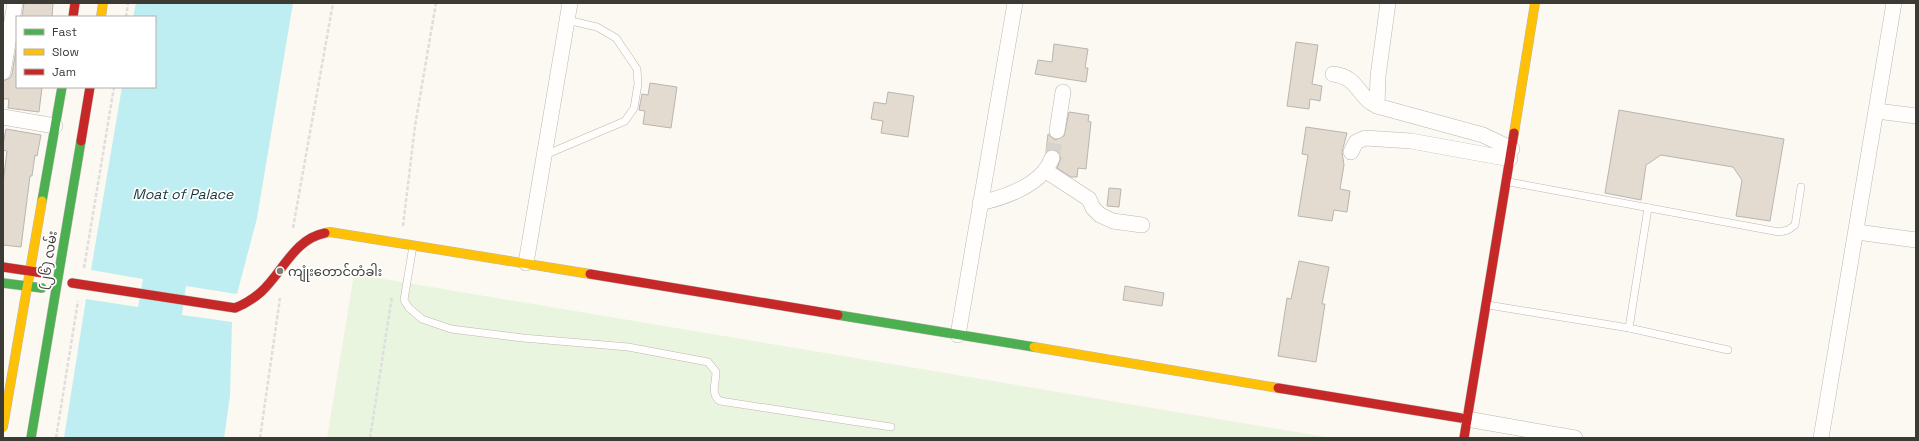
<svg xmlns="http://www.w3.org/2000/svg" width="1919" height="441" font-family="'Space Grotesk','Noto Sans Myanmar',sans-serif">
	<rect width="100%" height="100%" fill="#fcf8f2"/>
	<polygon fill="#eaf5df" points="354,274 1332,438 327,438"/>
	<polygon fill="#beeef1" points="136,3 293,3 257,218 237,294 186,286 182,315 232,322 230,396 224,438 64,438 86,299 138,307 143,279 91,270 122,87 155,87 155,17 133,17"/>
	<g fill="#e3dad0" stroke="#b9b5b1">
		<polygon points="24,3 53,3 52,17 22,17"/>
		<polygon points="1296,42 1318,45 1312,84 1322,86 1320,101 1310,99 1309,109 1287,106"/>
		<polygon points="17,44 17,87 42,87 39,112 8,108 9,99 3,99 3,81 10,78 12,74"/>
		<polygon points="1054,44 1088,49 1085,68 1088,68 1086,82 1035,74 1038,60 1052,62"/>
		<polygon points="650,83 677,87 671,128 643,124 645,111 639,110 642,94 648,95"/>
		<polygon points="888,92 914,96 908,137 881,133 883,121 871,119 874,102 886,104"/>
		<polygon points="1619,110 1784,139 1770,221 1736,216 1742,180 1733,167 1661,155 1646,165 1641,200 1605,193"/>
		<polygon points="1069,112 1089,115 1088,121 1091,122 1086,169 1078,168 1077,177 1071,177 1057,168 1061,158 1056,150 1051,149 1046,151 1048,134 1055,140 1064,136"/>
		<polygon points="1306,127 1347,133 1342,152 1344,165 1340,189 1350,191 1347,212 1334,210 1332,221 1298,216 1308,155 1302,154"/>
		<polygon points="6,129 41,135 37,156 35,155 32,176 30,176 21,247 3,245 3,183 7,151 3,150 3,144"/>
		<polygon points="1109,188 1121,189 1119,207 1107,206"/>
		<polygon points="1299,261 1329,267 1322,304 1325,304 1316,362 1278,356 1287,298 1291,299"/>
		<polygon points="1125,286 1164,293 1162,306 1123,300"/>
	</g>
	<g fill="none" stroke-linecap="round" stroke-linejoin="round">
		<polyline stroke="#d6d2cc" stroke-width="15" stroke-dasharray="15 8" stroke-linecap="butt" points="1052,158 1057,131"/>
		<defs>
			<g id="lane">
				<polyline points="545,155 625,121 634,108 638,84 637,69 616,38 597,27 567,20"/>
				<polyline points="1509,182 1779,232 1788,230 1795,225 1801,187"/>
				<path d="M 413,246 L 404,300 L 409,308 L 422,319 L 451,329 L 523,338 L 628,347 L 708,362 L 716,372 C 716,382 710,394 720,401 L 891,427"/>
				<polyline points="1488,305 1629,328 1728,350"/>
				<polyline points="1629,328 1648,208"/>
			</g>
			<g id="street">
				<polyline points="1388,3 1378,76 1377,106 1483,135 1512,149"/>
				<polyline points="3,72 15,3"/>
				<path d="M 1333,74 C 1359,77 1357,97 1377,106"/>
				<polyline points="1877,111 1916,116"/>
				<polyline points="3,117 55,126"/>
				<polyline points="1057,131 1063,92"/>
				<polyline points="1351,152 1356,142 1365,138 1411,141 1510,159"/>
				<polyline points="1046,171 1089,199 1093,208 1100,215 1113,221 1142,225"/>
				<path d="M 980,203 C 1006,197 1042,185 1052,158"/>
				<polyline points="1857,232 1916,240"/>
				<polyline points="526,263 570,3"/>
				<polyline points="958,335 1015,3"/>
				<polyline points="1467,419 1575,438"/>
				<polyline points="1821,438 1894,3"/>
			</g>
			<g id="fast">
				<polyline points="42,201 62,87"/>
				<polyline points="3,283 42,288"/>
				<polyline points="838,315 1034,347"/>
				<polyline points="31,438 81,141"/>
			</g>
			<g id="slow">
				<polyline points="101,17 103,3"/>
				<polyline points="1514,133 1535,3"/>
				<polyline points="325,233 330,232 590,274"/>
				<polyline points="1034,347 1278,388"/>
				<polyline points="3,427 42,201"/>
			</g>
			<g id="jam">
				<polyline points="73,17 75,3"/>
				<polyline points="81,141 90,87"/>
				<polyline points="3,267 43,273"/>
				<polyline points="590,274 838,315"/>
				<path d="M 72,283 L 235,308 C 245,304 253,299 261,292 C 283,272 294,239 325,233"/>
				<polyline points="1278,388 1467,419"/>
				<polyline points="1464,438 1514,133"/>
			</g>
		</defs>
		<use href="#lane" stroke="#bab8b3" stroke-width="8"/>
		<use href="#street" stroke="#bab8b3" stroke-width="16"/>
		<use href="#fast" stroke="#bab8b3" stroke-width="10"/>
		<use href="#slow" stroke="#bab8b3" stroke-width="10"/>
		<use href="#jam" stroke="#bab8b3" stroke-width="10"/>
		<g stroke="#dededc" stroke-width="2.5" stroke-dasharray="4 2" stroke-linecap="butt">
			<polyline points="126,17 128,3"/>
			<polyline points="403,226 415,126 436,3"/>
			<polyline points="293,228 333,3"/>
			<polyline points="84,268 114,87"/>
			<polyline points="56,438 78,301"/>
			<polyline points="260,438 280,298"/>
			<polyline points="370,438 392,296"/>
		</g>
		<use href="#lane" stroke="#fffefd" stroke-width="7"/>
		<use href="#street" stroke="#fffefd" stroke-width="15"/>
		<use href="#fast" stroke="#4caf50" stroke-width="9"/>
		<use href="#slow" stroke="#ffc107" stroke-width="9"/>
		<use href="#jam" stroke="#c62828" stroke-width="9"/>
	</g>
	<circle fill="#7f7c77" stroke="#fff" stroke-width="1.5" cx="280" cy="271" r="4"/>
	<g text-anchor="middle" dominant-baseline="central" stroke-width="3.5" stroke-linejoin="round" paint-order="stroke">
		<g font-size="13" fill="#3c3a35" stroke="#fff">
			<text transform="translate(48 260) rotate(-81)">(၂၆) လမ်း</text>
		</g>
		<g font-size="13" fill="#3c3a35" stroke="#fff" text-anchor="start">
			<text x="288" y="271">ကျုံးတောင်တံခါး</text>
		</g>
		<g font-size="14" font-style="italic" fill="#123539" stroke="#fff">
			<text x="183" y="194">Moat of Palace</text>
		</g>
	</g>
	<rect width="1919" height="441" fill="none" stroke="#3c3a35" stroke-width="8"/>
	<rect x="16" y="16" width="140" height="72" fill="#ffffff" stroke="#b1b0ae"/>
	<rect x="24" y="29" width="20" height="6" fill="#4caf50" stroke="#b1b0ae"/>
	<text x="52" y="36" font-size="12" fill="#3c3a35">Fast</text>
	<rect x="24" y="49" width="20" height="6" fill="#ffc107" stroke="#b1b0ae"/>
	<text x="52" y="56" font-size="12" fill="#3c3a35">Slow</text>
	<rect x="24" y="69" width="20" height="6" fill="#c62828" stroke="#b1b0ae"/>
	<text x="52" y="76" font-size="12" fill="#3c3a35">Jam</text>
</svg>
